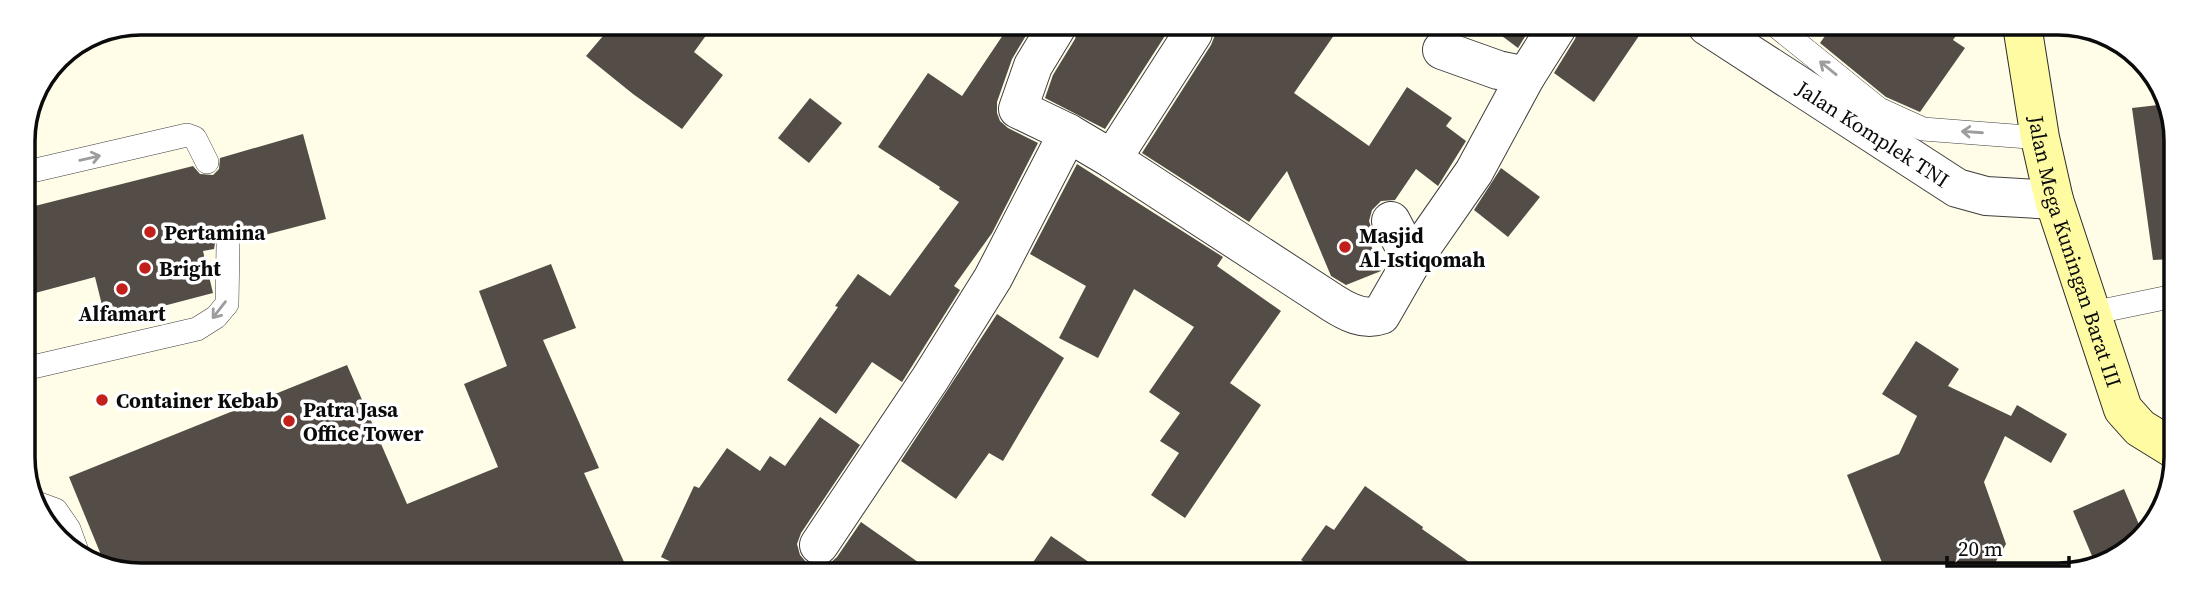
<svg xmlns="http://www.w3.org/2000/svg" width="2199" height="598" font-family="'Source Serif 4',serif">
	<rect width="100%" height="100%" fill="#fffce8"/>
	<g fill="#544d47">
		<polygon points="1963,25 1953,40 1965,48 1920,112 1886,97 1820,43 1832,26"/>
		<polygon points="1490,27 1531,27 1518,48"/>
		<polygon points="1579,27 1645,27 1594,102 1554,73 1575,39"/>
		<polygon points="1078,28 1170,28 1105,129 1045,98 1053,75 1075,39"/>
		<polygon points="1214,28 1339,28 1294,93 1369,146 1407,87 1452,118 1446,126 1466,141 1438,186 1416,169 1395,200 1381,201 1372,210 1369,221 1373,233 1369,240 1381,271 1346,285 1331,276 1287,171 1249,222 1142,153 1211,45 1215,35"/>
		<polygon points="1007,29 1030,29 1012,59 997,102 997,113 1000,121 1008,128 1038,143 992,233 954,286 960,290 902,382 872,362 836,414 787,380 838,307 835,306 858,274 890,296 959,202 939,189 940,187 878,147 928,73 962,96"/>
		<polygon points="608,30 710,30 694,52 723,75 682,129 633,94 586,56"/>
		<polygon points="810,98 842,123 809,163 778,138"/>
		<polygon points="2167,104 2174,117 2174,259 2153,260 2132,108"/>
		<polygon points="303,134 326,219 241,241 235,233 228,231 221,233 216,238 214,249 203,251 213,293 106,321 95,277 24,296 23,209 193,166 200,174 213,175 219,169 220,158"/>
		<polygon points="1077,164 1223,257 1217,266 1281,311 1230,383 1261,405 1185,518 1151,495 1179,453 1160,441 1180,413 1149,392 1194,327 1134,289 1098,358 1059,338 1086,286 1030,254"/>
		<polygon points="1501,168 1540,197 1508,237 1474,210"/>
		<polygon points="551,264 576,328 543,340 599,468 584,473 629,573 117,573 106,567 69,477 347,365 407,504 498,467 464,384 507,366 479,291"/>
		<polygon points="997,314 1064,358 1003,461 989,453 956,499 901,461"/>
		<polygon points="1916,341 1959,369 1948,386 2011,416 2017,405 2067,434 2051,463 2005,436 1984,482 2006,544 1988,575 1887,575 1847,475 1899,454 1917,416 1882,394"/>
		<polygon points="820,417 860,445 801,533 797,544 800,555 807,563 817,567 829,564 837,557 861,522 935,574 696,574 661,557 694,486 699,488 727,448 760,471 770,456 785,466"/>
		<polygon points="1365,486 1423,527 1422,529 1486,574 1321,574 1301,560 1326,525 1334,530"/>
		<polygon points="2124,489 2143,534 2136,546 2095,563 2073,511"/>
		<polygon points="1051,536 1106,574 1025,574"/>
	</g>
	<g fill="none" stroke-linecap="round" stroke-linejoin="round">
		<defs>
			<g id="lane">
				<polyline points="1776,26 1879,109 1923,129 2040,138"/>
				<polyline points="23,173 187,135 195,138 207,162"/>
				<polyline points="2092,313 2174,296"/>
				<polyline points="24,369 197,329 216,317 227,304 228,245"/>
				<polyline points="37,503 56,510 69,529 77,551"/>
			</g>
			<g id="street">
				<path id="s1" d="M 1707,26 L 1957,188 L 1986,196 L 2054,200"/>
				<path d="M 1056,28 L 1033,66 L 1018,109 L 1068,133 L 1112,159 L 1333,303 C 1347,312 1364,321 1381,315 L 1412,261 L 1474,172 L 1526,76 L 1557,27"/>
				<polyline points="1442,50 1498,70 1526,76"/>
				<polyline points="1112,159 1193,33"/>
				<polyline points="1391,221 1412,261"/>
				<polyline points="819,545 930,379 993,278 1068,133"/>
			</g>
			<g id="secondary">
				<path id="s2" d="M 2022,25 L 2040,138 L 2054,200 L 2123,409 L 2140,428 L 2174,449"/>
			</g>
		</defs>
		<use href="#lane" stroke="#3e3e3e" stroke-width="24"/>
		<use href="#street" stroke="#3e3e3e" stroke-width="40"/>
		<use href="#secondary" stroke="#2d2d2d" stroke-width="40"/>
		<polyline stroke="#2d2d2d" stroke-width="4.5" stroke-dasharray="7 3.5" stroke-linecap="butt" points="851,568 859,574"/>
		<use href="#lane" stroke="#fff" stroke-width="23"/>
		<use href="#street" stroke="#fff" stroke-width="38"/>
		<use href="#secondary" stroke="#fffba3" stroke-width="38"/>
	</g>
	<defs><path id="oneway-shaft" d="M-6 0H5M1.5-3L5.5 0L1.5 3" fill="none" stroke-width="1.6" stroke-linecap="round" stroke-linejoin="round" transform="scale(1.75)"/></defs>
	<g stroke="#9d9d9d">
		<use href="#oneway-shaft" transform="translate(1828 68) rotate(-141)"/>
		<use href="#oneway-shaft" transform="translate(1972 132) rotate(-176)"/>
		<use href="#oneway-shaft" transform="translate(90 158) rotate(-13)"/>
		<use href="#oneway-shaft" transform="translate(219 310) rotate(128)"/>
	</g>
	<g fill="#c1201c" stroke="#fff" stroke-width="2.5">
		<circle cx="150" cy="232" r="7"/>
		<circle cx="1345" cy="247" r="7"/>
		<circle cx="145" cy="268" r="7"/>
		<circle cx="122" cy="289" r="7"/>
		<circle cx="102" cy="400" r="7"/>
		<circle cx="289" cy="421" r="7"/>
	</g>
	<g text-anchor="middle" dominant-baseline="central" stroke-width="7" stroke-linejoin="round" paint-order="stroke">
		<g font-size="21" fill="#0b0b0b" stroke="#fff">
			<text stroke="none"><textPath href="#s1" startOffset="198">Jalan Komplek TNI</textPath></text>
			<text stroke="none"><textPath href="#s2" startOffset="233">Jalan Mega Kuningan Barat III</textPath></text>
		</g>
		<g font-size="21" font-weight="bold" fill="#0b0b0b" stroke="#fff" text-anchor="start">
			<text x="164" y="232">Pertamina</text>
			<text x="1359" y="235">Masjid<tspan x="1359" dy="24">Al-Istiqomah</tspan></text>
			<text x="159" y="268">Bright</text>
			<text x="122" y="313" text-anchor="middle">Alfamart</text>
			<text x="116" y="400">Container Kebab</text>
			<text x="303" y="409">Patra Jasa<tspan x="303" dy="24">Office Tower</tspan></text>
		</g>
	</g>
	<path d="M0 0H2199V598H0ZM141 35H2058A106 106 0 0 1 2164 141V457A106 106 0 0 1 2058 563H141A106 106 0 0 1 35 457V141A106 106 0 0 1 141 35Z" fill="#fff" fill-rule="evenodd"/>
	<path fill="none" stroke="#0b0b0b" stroke-width="3.5" d="M141 35H2058A106 106 0 0 1 2164 141V457A106 106 0 0 1 2058 563H141A106 106 0 0 1 35 457V141A106 106 0 0 1 141 35Z"/>
	<path d="M1947 556v10h122v-10" fill="none" stroke="#0b0b0b" stroke-width="3.5"/>
	<text x="1958" y="556" font-size="21" fill="#0b0b0b" stroke="#ffffff" stroke-width="5" paint-order="stroke">20 m</text>
</svg>
